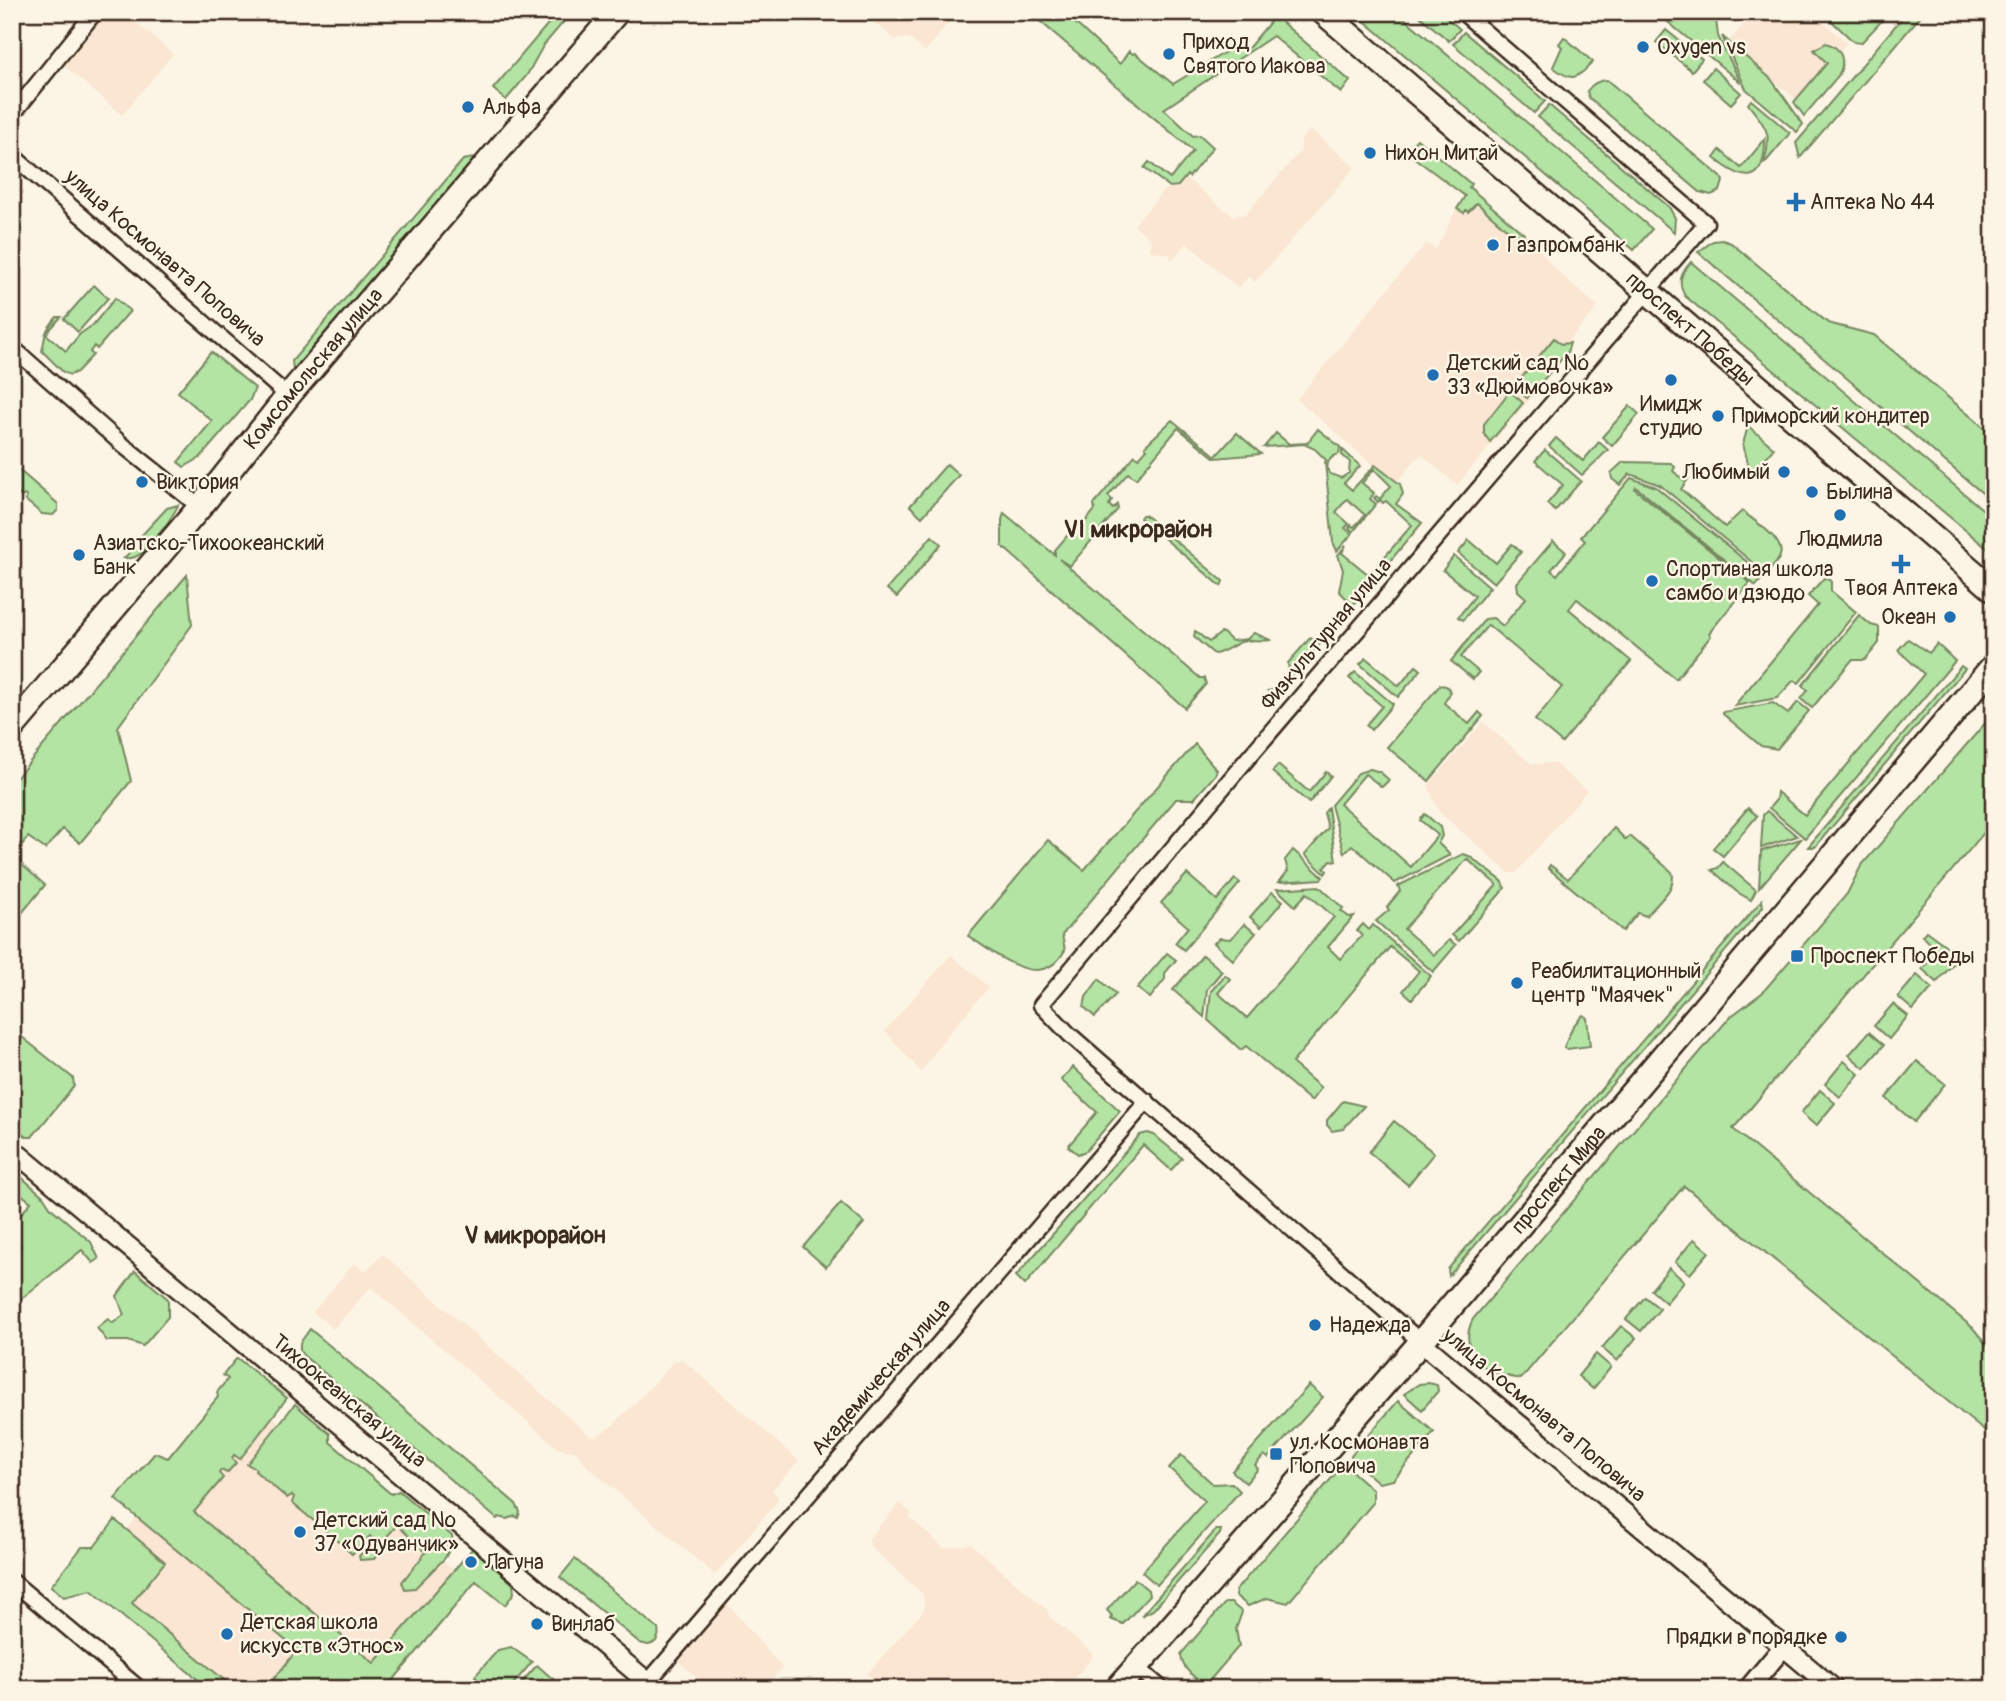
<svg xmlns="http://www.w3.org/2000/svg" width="2006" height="1701" font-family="Pangolin,sans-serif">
	<rect width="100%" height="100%" fill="#fcf5e5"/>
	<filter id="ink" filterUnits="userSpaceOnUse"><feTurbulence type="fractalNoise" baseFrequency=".0143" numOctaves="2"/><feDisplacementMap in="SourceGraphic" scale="14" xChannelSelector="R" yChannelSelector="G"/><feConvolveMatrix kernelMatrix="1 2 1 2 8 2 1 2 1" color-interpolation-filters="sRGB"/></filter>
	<g filter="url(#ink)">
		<g fill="#fae6d2">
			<polygon points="108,12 124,12 173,54 122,115 63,65"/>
			<polygon points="879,12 957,12 925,52 909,38 894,39 875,23"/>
			<polygon points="1754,12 1812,12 1847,43 1796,100 1729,41"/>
			<polygon points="1310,129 1355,167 1255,282 1249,276 1238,288 1187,243 1172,260 1169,254 1150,251 1151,240 1134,225 1165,189 1175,188 1184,177 1233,216 1246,214 1301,150 1301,140"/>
			<polygon points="1467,189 1540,250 1552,266 1598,307 1564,346 1570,351 1457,485 1421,454 1395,484 1297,399 1426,243 1436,249"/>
			<polygon points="1483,722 1531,764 1554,763 1587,791 1516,873 1509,873 1439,812 1428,786"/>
			<polygon points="951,955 989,987 947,1035 921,1072 885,1031"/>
			<polygon points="383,1254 590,1436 597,1436 611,1427 653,1385 672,1363 682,1359 799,1461 772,1490 778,1496 776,1503 715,1575 587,1466 576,1452 558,1448 371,1287 333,1329 313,1312 354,1263 365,1271"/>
			<polygon points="241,1390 461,1576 367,1689 208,1689 83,1583"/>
			<polygon points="900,1503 912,1514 910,1518 944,1548 971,1544 1047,1610 1050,1617 1092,1653 1092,1658 1065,1689 884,1689 867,1674 924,1610 923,1594 870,1547 869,1538"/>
			<polygon points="727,1603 782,1668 764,1689 710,1689 678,1661"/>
		</g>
		<g fill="#b3e4a4" stroke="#778761" stroke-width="2">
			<polygon points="558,12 572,12 543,46 527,75 506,100 493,89"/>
			<polygon points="1029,12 1063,12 1120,64 1129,51 1133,54 1135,53 1173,84 1237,45 1245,52 1270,22 1260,12 1270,12 1350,81 1341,93 1273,36 1164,109 1193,136 1200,135 1213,147 1189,177 1187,175 1178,186 1170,187 1144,168 1149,162 1170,179 1193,151"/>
			<polygon points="1354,12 1397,12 1652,229 1634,250"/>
			<polygon points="1415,12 1440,12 1460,29 1449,41"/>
			<polygon points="1656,12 1715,12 1718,36 1741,83"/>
			<polygon points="1822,12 1890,12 1861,43 1854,42"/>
			<polygon points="1907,12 1924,12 1800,158 1796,143"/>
			<polygon points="1666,30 1702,59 1692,71 1656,42"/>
			<polygon points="1464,32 1545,101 1534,113 1453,44"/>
			<polygon points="1722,36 1771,79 1803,124 1797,132 1746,89"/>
			<path d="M 1564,37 L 1593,62 C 1576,79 1573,83 1553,67 L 1562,47 L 1559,44 Z"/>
			<path d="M 1826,43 C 1843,48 1846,62 1838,76 L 1804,116 L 1794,102 L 1827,63 L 1814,50 Z"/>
			<polygon points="1713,68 1741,93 1731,104 1703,80"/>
			<path d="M 1607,80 L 1721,177 L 1723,181 L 1720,191 L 1711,195 L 1700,192 L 1589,98 L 1587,91 C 1592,84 1599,80 1607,80 Z"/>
			<path d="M 1751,100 L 1790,133 L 1764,164 C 1772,132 1768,130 1748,104 Z"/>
			<polygon points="1549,105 1669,207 1675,218 1674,232 1538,117"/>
			<polygon points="1417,139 1471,184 1469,187 1524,234 1525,239 1505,228 1477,203 1468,212 1466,210 1464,213 1457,209 1465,196 1405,151"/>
			<path d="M 1765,139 C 1765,186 1745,183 1714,158 L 1720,150 L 1741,168 Z"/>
			<polygon points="474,158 470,166 298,367 293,370 292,361 463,160"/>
			<polygon points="1722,240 1731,243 1828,323 1874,335 1994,436 1994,503 1698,252 1713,241"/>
			<path d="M 1691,262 L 1994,519 L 1994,554 L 1685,296 C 1677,282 1681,273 1691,262 Z"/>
			<polygon points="94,285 108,298 78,332 64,319"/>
			<path d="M 115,298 L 130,311 L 97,349 L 94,346 L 90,352 L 93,355 L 77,372 L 70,375 L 63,372 L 42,351 C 47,331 42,335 57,317 L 61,317 L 46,334 L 66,351 L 80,334 L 93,325 Z"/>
			<polygon points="1554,338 1561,344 1570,343 1567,353 1527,398 1514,387"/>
			<polygon points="211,352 255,388 250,400 200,458 184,467 178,462 212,421 178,392"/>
			<polygon points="1510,391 1523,403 1490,442 1484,434 1484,424"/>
			<polygon points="1630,406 1639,414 1612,446 1602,437"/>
			<polygon points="1172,420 1216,456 1237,433 1261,454 1215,458 1178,428 1136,479 1128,473 1108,496 1112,500 1109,505 1113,509 1117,505 1118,509 1070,566 1059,559 1200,678 1204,678 1206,684 1185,708 1002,546 1002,520 1004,513 1055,555 1055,550 1078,523 1084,523 1095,510 1094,504 1135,455 1139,458 1147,449 1145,446"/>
			<polygon points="1748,426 1774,448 1751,476 1743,444"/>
			<path d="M 1318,429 L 1340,447 L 1339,454 C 1329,457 1324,465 1330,474 L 1341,478 L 1349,473 L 1350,462 L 1342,455 L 1342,449 L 1360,466 L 1344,483 L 1352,490 L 1375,465 L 1400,484 L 1403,494 L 1396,504 L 1422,523 L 1343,617 L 1341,613 L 1350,602 L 1339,591 L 1343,570 L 1338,555 L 1346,545 L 1342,553 L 1369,575 L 1412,525 L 1386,501 L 1383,503 L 1380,500 L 1378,502 L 1374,498 L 1376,496 L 1380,499 L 1391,486 L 1374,469 L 1362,483 L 1374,493 L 1370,499 L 1376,504 L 1353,532 L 1349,528 L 1351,525 L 1354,527 L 1365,515 L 1347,499 L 1336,512 L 1349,524 L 1345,528 L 1352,534 L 1337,551 L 1333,542 L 1325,462 L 1327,461 L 1315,449 L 1304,444 L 1264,447 L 1276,433 L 1289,444 L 1307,443 Z"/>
			<polygon points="1556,438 1583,461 1599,442 1608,450 1582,475 1549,446"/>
			<polygon points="1545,450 1581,481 1555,511 1547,504 1563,485 1535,461"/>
			<path d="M 1623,462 L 1671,463 L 1675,467 L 1673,471 L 1685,481 L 1689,478 L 1681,489 L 1725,527 L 1742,511 C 1753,520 1786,540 1780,556 C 1778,562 1771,569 1766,574 L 1660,485 L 1630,474 L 1620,485 L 1612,479 L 1611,473 Z"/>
			<polygon points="12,464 58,504 58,510 53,515 42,514 25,500 27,497 24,495 22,497 12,489"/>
			<polygon points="947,464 959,475 922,517 910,506"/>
			<polygon points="1631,478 1656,487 1764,576 1756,586 1636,487 1635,489 1750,583 1709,633 1711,636 1676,679 1577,599 1569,609 1631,661 1562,743 1535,720 1562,687 1488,625 1461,657 1479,672 1473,679 1451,661 1485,619 1493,618 1503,626 1526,598 1518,591 1517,583 1553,541 1566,552 1551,570 1557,575 1585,541 1581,537"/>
			<path d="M 178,505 C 173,518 151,545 140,554 C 135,558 130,559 124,558 L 130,552 L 128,550 L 167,508 Z"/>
			<polygon points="1142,515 1145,515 1223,581 1221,586 1140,518"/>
			<polygon points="932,536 941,544 897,597 887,589"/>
			<polygon points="1469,540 1496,563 1512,544 1521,552 1494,583 1458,553"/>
			<polygon points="1454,556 1490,587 1463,620 1458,617 1475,596 1443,570"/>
			<polygon points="187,575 192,625 118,727 131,781 80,843 63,829 45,849 28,837 13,857 45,885 12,925 12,783"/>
			<polygon points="1824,578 1831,581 1831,591 1856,612 1799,683 1794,680 1777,698 1734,706 1818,605 1808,596"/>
			<polygon points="1859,615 1871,625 1879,627 1879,643 1865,660 1852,660 1812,708 1801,699 1808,690 1802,686"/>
			<path d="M 1195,631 L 1209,642 L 1222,632 L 1232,641 L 1247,639 L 1254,633 L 1270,640 C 1260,642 1253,638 1241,642 C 1232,645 1224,653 1214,654 L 1194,637 Z"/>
			<path d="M 1324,636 L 1327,636 L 1275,697 L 1268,691 C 1283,688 1291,678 1288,663 L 1310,638 L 1318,642 Z"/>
			<polygon points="1908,639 1929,653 1937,644 1955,661 1805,838 1769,808 1776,800 1777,792 1805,815 1924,674 1898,650"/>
			<polygon points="1366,658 1399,686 1416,666 1421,670 1398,697 1360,664"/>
			<polygon points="1961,666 1965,669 1815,847 1808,847"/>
			<polygon points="1355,672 1393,704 1371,730 1366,725 1382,706 1349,678"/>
			<path d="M 1440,685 L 1446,686 C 1454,692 1447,697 1444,703 L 1469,724 L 1479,712 L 1483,716 L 1429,781 L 1387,747 Z"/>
			<polygon points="1798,702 1809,711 1777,749 1761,746 1723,714 1723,712 1773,703 1788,714"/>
			<path d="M 1994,713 L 1994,821 L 1733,1129 L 1973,1328 L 1994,1354 L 1994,1439 L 1684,1186 L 1521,1379 C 1512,1377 1501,1376 1493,1372 C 1471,1361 1462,1340 1473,1319 L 1730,1017 L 1762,993 L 1847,894 L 1861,866 Z"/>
			<path d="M 1195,744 L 1217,770 L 1215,775 L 1194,799 L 1176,799 L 1062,935 L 1065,950 C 1041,994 997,954 968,936 L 1048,840 L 1084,870 Z"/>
			<polygon points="1278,765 1309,792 1326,772 1331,776 1309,803 1272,772"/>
			<polygon points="1370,769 1380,772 1389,780 1382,787 1365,774 1340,804 1411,867 1438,835 1420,820 1425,814 1440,827 1442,836 1438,843 1450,855 1395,883 1352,845 1344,853 1331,805 1358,773"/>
			<polygon points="1328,808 1336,861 1331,860 1324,868 1327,871 1325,874 1305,855 1328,828 1324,813"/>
			<polygon points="1748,808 1757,816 1723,856 1713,848"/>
			<polygon points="1767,811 1797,836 1761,848 1763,815"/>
			<path d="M 1614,828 L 1626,840 L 1630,836 L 1672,872 C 1678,888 1656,904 1646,916 L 1638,913 L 1623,931 L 1548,868 L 1550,865 L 1568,879 Z"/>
			<polygon points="1801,839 1759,888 1761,851"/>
			<polygon points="1293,850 1323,877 1321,879 1279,882 1288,871 1285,860"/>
			<polygon points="1463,854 1469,856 1502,881 1505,888 1459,941 1452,935 1497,885 1467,859 1404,929 1434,955 1449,940 1456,945 1433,972 1376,921 1389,910 1387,907 1400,891 1398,886"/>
			<polygon points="1723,862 1756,890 1751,900 1737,892 1712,870 1718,868"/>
			<polygon points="1187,874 1217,900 1235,879 1240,883 1184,950 1175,943 1188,927 1161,903"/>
			<polygon points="1319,886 1343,908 1341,911 1349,917 1354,916 1328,947 1340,959 1362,936 1357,931 1363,924 1369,930 1373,925 1431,976 1412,999 1403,991 1419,971 1390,947 1292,1063 1321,1088 1311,1101 1246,1046 1241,1050 1208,1020 1211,991 1225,975 1230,979 1218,993 1247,1018 1334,917 1307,893 1295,906 1277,889"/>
			<polygon points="1272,892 1283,901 1261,927 1250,917"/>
			<polygon points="1762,900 1763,907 1449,1276 1448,1269"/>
			<polygon points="1244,924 1256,933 1233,960 1214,943 1220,938 1231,939"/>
			<polygon points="1926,931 1945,945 1954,957 1953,964 1937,982 1922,969 1938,950 1922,936"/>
			<polygon points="1167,953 1176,960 1165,973 1165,979 1150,998 1137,988"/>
			<polygon points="1203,955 1222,971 1207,989 1204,1017 1173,990"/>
			<polygon points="1917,975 1932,988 1913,1010 1898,997"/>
			<polygon points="1099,979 1116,994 1095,1017 1084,1007 1086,997"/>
			<polygon points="1893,1004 1908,1016 1889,1039 1874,1026"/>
			<polygon points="1583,1015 1587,1018 1590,1046 1567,1049 1564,1047 1573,1026"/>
			<polygon points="12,1029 73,1078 74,1086 32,1137 27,1137 12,1125"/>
			<polygon points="1869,1032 1884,1045 1864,1068 1849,1055"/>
			<polygon points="1844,1061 1859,1074 1840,1097 1825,1084"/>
			<polygon points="1917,1061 1945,1084 1914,1122 1886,1098"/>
			<polygon points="1073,1067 1120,1111 1086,1151 1078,1154 1068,1146 1097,1112 1061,1080"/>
			<polygon points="1820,1090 1835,1103 1816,1126 1801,1113"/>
			<polygon points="1343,1101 1364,1106 1343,1129 1332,1131 1327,1125 1327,1120"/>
			<polygon points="1394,1121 1434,1153 1408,1185 1369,1152"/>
			<polygon points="1148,1133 1154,1135 1182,1158 1171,1170 1143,1145 1025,1285 1016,1276 1140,1135"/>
			<polygon points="19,1175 43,1196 51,1208 91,1242 99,1259 93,1263 82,1250 12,1306 12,1255 21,1246 12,1236 12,1222 14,1223 31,1202 12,1187 12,1183"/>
			<polygon points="841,1203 864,1223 826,1267 803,1247"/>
			<polygon points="1694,1239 1709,1252 1690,1274 1675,1262"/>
			<polygon points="1669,1268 1684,1281 1666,1303 1651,1290"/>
			<polygon points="135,1271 168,1299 168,1317 143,1346 128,1341 107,1341 97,1328 108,1319 113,1323 124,1315 117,1296"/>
			<polygon points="1645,1297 1660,1309 1641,1331 1626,1319"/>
			<polygon points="1621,1326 1636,1338 1617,1361 1602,1348"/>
			<polygon points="310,1329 516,1504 520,1512 518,1518 515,1516 507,1519 499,1517 497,1519 304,1356 300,1351 300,1343"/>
			<polygon points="1596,1354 1611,1367 1593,1389 1578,1376"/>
			<polygon points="237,1358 287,1398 240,1459 234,1455 232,1458 236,1463 227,1473 221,1470 219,1473 223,1478 194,1512 374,1663 473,1548 513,1584 514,1593 505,1605 476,1581 386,1689 266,1689 297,1650 115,1499 155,1453 168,1458 218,1397 217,1392 228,1379 223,1375"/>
			<polygon points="1428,1383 1437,1385 1438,1391 1422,1410 1404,1394 1419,1384"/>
			<polygon points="1309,1385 1323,1397 1268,1458 1264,1455 1255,1465 1258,1469 1246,1483 1232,1471"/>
			<polygon points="1398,1401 1434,1432 1393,1480 1379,1483 1352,1460 1351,1455"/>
			<polygon points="295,1404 330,1434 330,1442 391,1494 399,1491 452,1536 453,1542 445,1558 415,1588 405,1589 402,1582 426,1552 397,1525 382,1542 385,1547 374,1559 360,1560 359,1556 373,1540 370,1536 352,1554 324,1529 327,1524 324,1521 320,1526 292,1503 294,1497 292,1495 287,1498 255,1471 256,1469 247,1464"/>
			<polygon points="1181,1455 1213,1484 1232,1483 1240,1491 1157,1585 1142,1572 1205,1501 1169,1468"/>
			<polygon points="1342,1466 1347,1467 1373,1490 1373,1503 1288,1603 1267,1598 1248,1606 1236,1596 1236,1590"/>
			<polygon points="115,1520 165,1562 132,1603 235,1689 209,1689 91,1590 64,1597 51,1586 82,1547 94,1547"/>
			<polygon points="1216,1530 1221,1530 1220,1534 1153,1610 1141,1616"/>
			<path d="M 575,1559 L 658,1629 C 660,1637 656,1644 648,1645 L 640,1643 L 560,1577 Z"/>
			<polygon points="1135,1579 1148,1590 1149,1596 1123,1624 1110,1619 1112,1616 1107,1610"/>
			<path d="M 1225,1603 L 1231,1603 L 1242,1612 L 1236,1629 L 1239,1646 L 1205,1686 C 1195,1677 1181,1669 1181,1654 Z"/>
			<polygon points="511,1647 532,1662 509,1689 476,1689 480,1684 475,1676 498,1650"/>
			<polygon points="537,1665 564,1689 516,1689"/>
		</g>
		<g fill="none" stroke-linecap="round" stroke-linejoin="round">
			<defs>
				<g id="minor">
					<polyline points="12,115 95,12"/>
					<polyline points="12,155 288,396"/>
					<polyline points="12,347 124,446 200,507"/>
					<polyline points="1421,1342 1069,1034 1041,1005 1237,771 1706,223 1462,12"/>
					<polyline points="12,1581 140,1689"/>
					<polyline points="1137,1667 1162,1689"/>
					<polyline points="648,1682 1147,1101"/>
				</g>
				<g id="tertiary">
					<polyline points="12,1149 656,1689"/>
					<polyline points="1421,1342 1834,1689"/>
					<polyline points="1748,1689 1784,1646"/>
				</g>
				<g id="primary">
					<path id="s1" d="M 1323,12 L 1994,590"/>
					<path id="s2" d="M 12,728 L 200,507 L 288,396 L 617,12"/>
					<path id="s3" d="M 1117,1689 L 1421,1342 L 1994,665"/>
				</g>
			</defs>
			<use href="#minor" stroke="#3b2a1e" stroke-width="19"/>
			<use href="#tertiary" stroke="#3b2a1e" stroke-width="23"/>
			<use href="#primary" stroke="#3b2a1e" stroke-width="28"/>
			<use href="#minor" stroke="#fcf5e5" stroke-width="14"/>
			<use href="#tertiary" stroke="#fcf5e5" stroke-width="18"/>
			<use href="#primary" stroke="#fcf5e5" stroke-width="23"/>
		</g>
	</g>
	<g fill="#1f6fb2" stroke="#fcf5e5" stroke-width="2.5">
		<circle cx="1643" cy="47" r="7"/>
		<circle cx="1169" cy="54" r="7"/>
		<circle cx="468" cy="107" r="7"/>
		<circle cx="1370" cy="153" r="7"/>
		<path d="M1792.5 191.5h7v7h7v7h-7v7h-7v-7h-7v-7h7z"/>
		<circle cx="1493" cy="245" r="7"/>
		<circle cx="1433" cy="375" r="7"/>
		<circle cx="1671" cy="380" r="7"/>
		<circle cx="1718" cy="416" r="7"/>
		<circle cx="1784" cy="472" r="7"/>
		<circle cx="142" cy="482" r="7"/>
		<circle cx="1812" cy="492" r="7"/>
		<circle cx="1840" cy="515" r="7"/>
		<circle cx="79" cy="555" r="7"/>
		<path d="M1897.5 553.5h7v7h7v7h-7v7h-7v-7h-7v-7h7z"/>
		<circle cx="1652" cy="581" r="7"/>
		<circle cx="1950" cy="617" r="7"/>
		<rect x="1790" y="949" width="14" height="14" rx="3.5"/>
		<circle cx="1517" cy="983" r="7"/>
		<circle cx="1315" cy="1325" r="7"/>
		<rect x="1269" y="1447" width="14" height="14" rx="3.5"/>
		<circle cx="300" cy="1532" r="7"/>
		<circle cx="471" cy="1562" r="7"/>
		<circle cx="537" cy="1624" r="7"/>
		<circle cx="227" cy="1634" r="7"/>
		<circle cx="1841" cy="1637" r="7"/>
	</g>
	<g text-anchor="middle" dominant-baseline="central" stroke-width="5" stroke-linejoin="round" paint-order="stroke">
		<g font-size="21" fill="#3b2a1e" stroke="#fcf5e5" text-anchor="start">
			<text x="1183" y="42">Приход<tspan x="1183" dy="24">Святого Иакова</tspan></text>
			<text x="1657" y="47">Oxygen vs</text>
			<text x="482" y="107">Альфа</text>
			<text x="1384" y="153">Нихон Митай</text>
			<text x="1810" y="202">Аптека № 44</text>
			<text x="1507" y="245">Газпромбанк</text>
			<text x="1447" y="363">Детский сад №<tspan x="1447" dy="24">33 «Дюймовочка»</tspan></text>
			<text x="1671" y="404" text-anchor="middle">Имидж<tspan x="1671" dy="24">студио</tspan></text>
			<text x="1732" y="416">Приморский кондитер</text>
			<text x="1770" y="472" text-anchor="end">Любимый</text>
			<text x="156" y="482">Виктория</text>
			<text x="1826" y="492">Былина</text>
			<text x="1840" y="539" text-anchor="middle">Людмила</text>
			<text x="93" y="543">Азиатско-Тихоокеанский<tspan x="93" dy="24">Банк</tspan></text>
			<text x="1666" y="569">Спортивная школа<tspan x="1666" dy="24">самбо и дзюдо</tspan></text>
			<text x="1901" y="588" text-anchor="middle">Твоя Аптека</text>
			<text x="1936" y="617" text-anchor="end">Океан</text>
			<text x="1811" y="956">Проспект Победы</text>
			<text x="1531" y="971">Реабилитационный<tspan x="1531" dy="24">центр "Маячек"</tspan></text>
			<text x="1329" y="1325">Надежда</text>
			<text x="1290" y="1442">ул. Космонавта<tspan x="1290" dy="24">Поповича</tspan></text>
			<text x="314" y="1520">Детский сад №<tspan x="314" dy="24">37 «Одуванчик»</tspan></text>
			<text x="485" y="1562">Лагуна</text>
			<text x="241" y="1622">Детская школа<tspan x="241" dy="24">искусств «Этнос»</tspan></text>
			<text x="551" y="1624">Винлаб</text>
			<text x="1827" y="1637" text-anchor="end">Прядки в порядке</text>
		</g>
		<g font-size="21" fill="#3b2a1e" stroke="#fcf5e5">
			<text transform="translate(165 258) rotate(41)">улица Космонавта Поповича</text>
			<text stroke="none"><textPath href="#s1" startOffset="485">проспект Победы</textPath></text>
			<text stroke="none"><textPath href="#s2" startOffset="469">Комсомольская улица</textPath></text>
			<text transform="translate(1326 634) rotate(-50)">Физкультурная улица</text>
			<text stroke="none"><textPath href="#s3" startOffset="674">проспект Мира</textPath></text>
			<text transform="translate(881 1377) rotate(-49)">Академическая улица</text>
			<text transform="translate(349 1401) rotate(40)">Тихоокеанская улица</text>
			<text transform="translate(1544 1415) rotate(40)">улица Космонавта Поповича</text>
		</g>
		<g font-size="24" font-weight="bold" fill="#3b2a1e" stroke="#fcf5e5">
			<text x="1138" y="529">VI микрорайон</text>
			<text x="535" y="1235">V микрорайон</text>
		</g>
	</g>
	<rect width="2006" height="1701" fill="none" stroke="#fcf5e5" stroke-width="42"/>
	<rect x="21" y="21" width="1964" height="1659" fill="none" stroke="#3b2a1e" stroke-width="2.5" filter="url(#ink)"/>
</svg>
